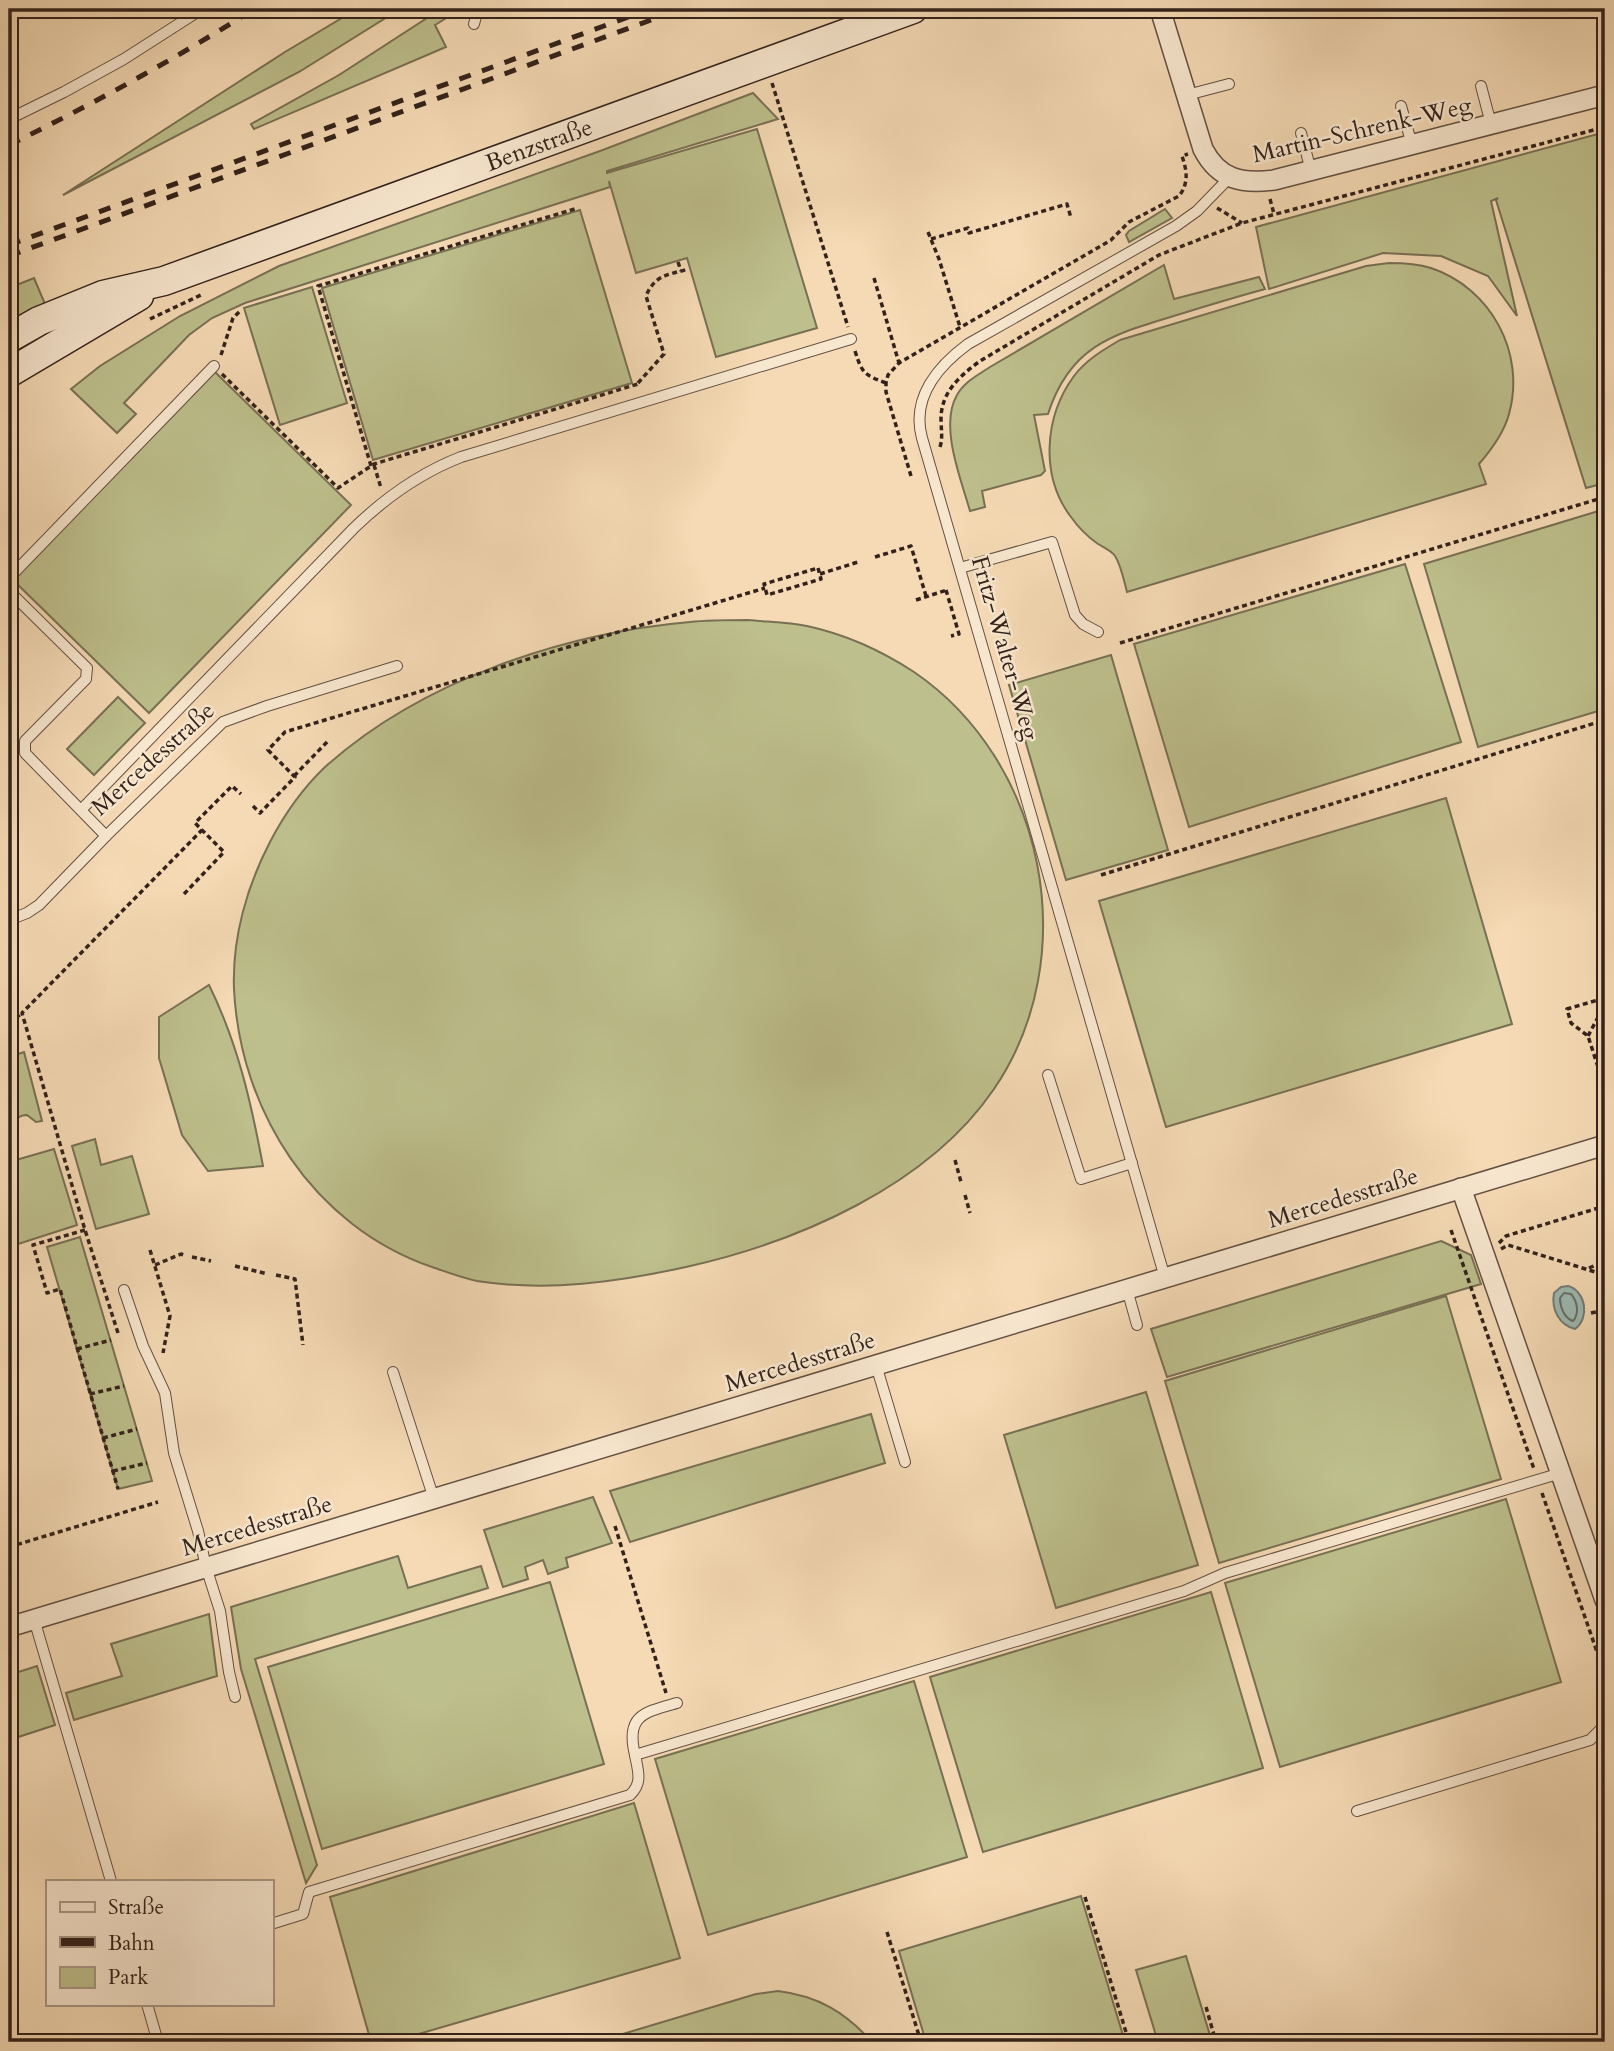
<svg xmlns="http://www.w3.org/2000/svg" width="1614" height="2051" font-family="Cardo,serif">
	<rect width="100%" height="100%" fill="#f5dab5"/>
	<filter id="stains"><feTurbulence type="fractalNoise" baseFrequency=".00286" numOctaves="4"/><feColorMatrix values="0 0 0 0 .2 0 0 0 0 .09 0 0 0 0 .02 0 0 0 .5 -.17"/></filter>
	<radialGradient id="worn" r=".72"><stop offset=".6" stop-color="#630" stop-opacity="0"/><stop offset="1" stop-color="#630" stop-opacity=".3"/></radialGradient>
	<g fill="#bdbf8c" stroke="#787054" stroke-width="2">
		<polygon points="357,9 400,9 299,72 63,195 285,52"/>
		<polygon points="441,9 461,9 435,25 446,47 254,129 251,124 339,75"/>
		<polygon points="753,93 778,119 607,171 607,173 757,129 817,328 716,357 687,258 636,273 609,181 610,187 245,303 212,318 189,335 124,403 136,414 117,433 71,389 100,366 180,316 279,266 600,151"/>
		<polygon points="1605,132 1605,483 1586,488 1496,200 1498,198 1491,201 1517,316 1488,276 1441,256 1383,253 1269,289 1256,227"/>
		<polygon points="1165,209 1172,218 1129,242 1126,235 1129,231"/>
		<polygon points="580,210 632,383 373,460 322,288"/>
		<path d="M 1389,263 C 1403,263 1418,264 1431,268 C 1491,288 1526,353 1509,414 C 1504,433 1492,449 1479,464 L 1486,484 L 1127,592 C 1124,581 1121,565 1115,556 C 1112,551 1103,547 1098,544 C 1088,537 1078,527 1071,517 C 1040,476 1044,417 1074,376 C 1086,360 1103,350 1120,340 L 1366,266 Z"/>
		<path d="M 1164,265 L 1174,299 L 1259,277 L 1265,289 C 1236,297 1206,306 1177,315 C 1114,334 1070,345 1048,414 L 1034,415 L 1045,471 L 1041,475 L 982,491 L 985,507 L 970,511 C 961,479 939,426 957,395 C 964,382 978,375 990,367 Z"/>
		<polygon points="34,278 45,304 9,325 9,288"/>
		<polygon points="312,287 347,403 280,425 244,308"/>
		<polygon points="215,372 351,505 149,713 13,580"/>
		<polygon points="1605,509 1605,709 1478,747 1424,564"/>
		<polygon points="1405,564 1461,742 1189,827 1134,644"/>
		<path d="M 748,620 C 768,622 788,622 807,626 C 844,634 882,651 914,672 C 1046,762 1084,957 994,1089 C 928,1186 798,1242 686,1267 C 618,1282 547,1292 477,1281 C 462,1278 447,1272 432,1267 C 313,1226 240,1111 234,989 C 232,938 247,886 270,842 C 284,815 303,788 325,767 C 421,681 563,633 690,622 C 709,620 729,620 748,620 Z"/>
		<polygon points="1111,655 1168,850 1066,880 1009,685"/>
		<polygon points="118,697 145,723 94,775 67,749"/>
		<polygon points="1446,798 1512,1024 1166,1127 1099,901"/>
		<path d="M 209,985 C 238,1044 251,1102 263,1166 L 208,1171 L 182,1135 L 159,1058 L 159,1017 Z"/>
		<path d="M 24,1052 L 42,1121 L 36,1122 L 27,1115 C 19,1115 13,1120 13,1129 L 9,1130 L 9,1057 Z"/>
		<polygon points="95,1139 101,1165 132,1156 149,1214 96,1229 72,1146"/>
		<polygon points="54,1149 77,1225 9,1247 9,1162"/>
		<polygon points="80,1237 152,1481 118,1489 47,1247"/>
		<polygon points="1441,1241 1471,1255 1481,1284 1167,1377 1151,1329"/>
		<polygon points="1446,1296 1501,1479 1219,1563 1165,1381"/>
		<polygon points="1146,1392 1198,1565 1056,1608 1004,1435"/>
		<polygon points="871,1414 885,1463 630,1542 610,1491"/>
		<polygon points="593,1497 612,1543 566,1558 568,1567 548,1574 543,1560 525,1567 528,1579 503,1587 484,1530"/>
		<polygon points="1506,1499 1561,1682 1280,1767 1225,1583"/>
		<polygon points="398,1556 408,1588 481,1566 488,1588 255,1659 317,1865 306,1883 241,1669 231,1607"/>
		<polygon points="550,1582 604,1764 322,1849 268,1667"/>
		<polygon points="1211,1592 1263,1768 983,1852 930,1677"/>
		<polygon points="209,1614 217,1676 74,1720 66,1693 122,1676 111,1644"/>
		<polygon points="37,1666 55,1725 9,1740 9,1675"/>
		<polygon points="914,1681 967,1857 708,1935 655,1759"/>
		<polygon points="634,1803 680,1958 391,2042 371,2042 330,1897"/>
		<polygon points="1081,1896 1125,2042 926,2042 899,1951"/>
		<polygon points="1186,1956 1212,2042 1158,2042 1136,1970"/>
		<path d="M 778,1991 C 818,1996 845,2012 872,2042 L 596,2042 L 756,1994 Z"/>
	</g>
	<path fill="#9dbab3" stroke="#737d76" stroke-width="2" d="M 1568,1286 C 1586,1291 1590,1318 1575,1329 C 1559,1325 1551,1309 1554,1293 L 1561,1287 Z"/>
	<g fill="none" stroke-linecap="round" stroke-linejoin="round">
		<path stroke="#686e67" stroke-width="2" d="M 1564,1293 L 1571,1294 C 1577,1301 1580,1313 1573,1321 C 1564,1318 1560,1307 1560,1298 Z"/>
		<defs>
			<g id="lane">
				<polyline points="474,24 478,9"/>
				<polyline points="1481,86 1491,124"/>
				<polyline points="1187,95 1229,84"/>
				<polyline points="1401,106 1412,145"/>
				<polyline points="9,119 64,92 124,59 202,9"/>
				<polyline points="1301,133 1311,171"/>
				<polyline points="960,568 1052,542 1075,615 1083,624 1098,632"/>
				<polyline points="9,578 214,366"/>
				<polyline points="9,591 87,668 86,679 25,741 25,753 106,836"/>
				<path d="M 81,810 L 354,528 C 386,497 420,473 461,457 L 851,339"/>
				<polyline points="9,920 27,913 39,905 106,836 223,722 267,706 397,666"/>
				<polyline points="1048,1075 1081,1179 1132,1163"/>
				<path d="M 1165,1278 L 922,438 C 911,398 938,366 968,344 L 1176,226 L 1197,211 L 1230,177"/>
				<polyline points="1127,1289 1137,1325"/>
				<polyline points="124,1290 143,1346 165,1393 174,1453 198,1531 206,1567 220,1611 229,1672 235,1697"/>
				<polyline points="876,1365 905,1462"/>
				<polyline points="393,1372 434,1499"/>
				<polyline points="34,1619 111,1881"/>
				<path d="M 635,1755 C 625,1715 645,1712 677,1703"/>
				<polyline points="1357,1811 1590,1740 1605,1725"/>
				<path d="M 271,1924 L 303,1914 L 309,1892 L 630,1795 C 643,1783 638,1771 635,1755 L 1184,1591 L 1225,1573 L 1561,1473"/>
				<polyline points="147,2004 158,2042"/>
			</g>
			<g id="street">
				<path d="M 1160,9 L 1203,149 C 1219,180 1242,184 1274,180 L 1605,95"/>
				<polyline points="1461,1188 1605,1600"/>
				<polyline points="9,1627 1605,1145"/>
			</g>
			<g id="secondary">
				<path id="s1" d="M 9,338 L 39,321 L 103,295 L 164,281 L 913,9"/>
				<polyline points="9,373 139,296"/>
			</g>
		</defs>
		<use href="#lane" stroke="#645042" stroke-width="12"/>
		<use href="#street" stroke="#645042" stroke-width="22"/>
		<use href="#secondary" stroke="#33221b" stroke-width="31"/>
		<g stroke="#33221b" stroke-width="3.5" stroke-dasharray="5 3.5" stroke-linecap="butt">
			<polyline points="772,83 848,327"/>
			<polyline points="1270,199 1274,214"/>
			<polyline points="1217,208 1242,223"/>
			<polyline points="928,232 939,259 960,327"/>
			<polyline points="931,239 968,228 969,233 1067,204 1071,218"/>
			<polyline points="678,262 681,271"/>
			<polyline points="874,278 899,363"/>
			<polyline points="150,319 203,294"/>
			<path d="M 855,351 C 862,373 864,375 886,383"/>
			<polyline points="221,355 233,318 241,310"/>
			<polyline points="222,374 338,488 374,464 638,384"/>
			<path d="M 638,383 L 664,354 L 646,296 C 655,274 669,275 688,269"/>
			<path d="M 940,447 C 943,438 941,429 941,419 C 941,392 960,376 980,361 L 1159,255 L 1242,223 L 1605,127"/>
			<polyline points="374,465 381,488"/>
			<polyline points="371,466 318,286 578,208"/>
			<path d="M 911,476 L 886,392 L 886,383 L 888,375 L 899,363 L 1111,240 L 1129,222 L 1179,196 C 1189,183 1187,171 1182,156 L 1188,154"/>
			<polyline points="875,557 911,546 926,596"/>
			<polygon points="818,568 821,579 767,595 764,584"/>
			<polyline points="820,574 858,562"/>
			<polyline points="946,590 959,634 951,636"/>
			<polyline points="916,600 947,590"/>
			<polyline points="1120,643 1605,497"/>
			<polyline points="294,776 328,741"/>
			<polyline points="253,806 260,813 295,777 268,750 285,732 765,588"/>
			<polyline points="1101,875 1605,720"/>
			<polyline points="184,894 224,852 195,823 232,786 241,794"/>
			<polyline points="1598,1000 1605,983"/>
			<polyline points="9,1023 22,1013"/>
			<polyline points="1588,1036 1605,1004"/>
			<polyline points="1598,1067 1588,1036 1571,1023 1567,1009 1598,1000 1605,1004"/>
			<polyline points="955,1160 961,1182"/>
			<polyline points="965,1195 970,1213"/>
			<polyline points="85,1230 33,1245 47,1293 60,1289 118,1489"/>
			<polyline points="1451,1230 1534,1469"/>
			<polyline points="1499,1243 1506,1236 1605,1206"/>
			<polyline points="1501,1249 1508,1245 1605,1275"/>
			<polyline points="150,1250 170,1316 163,1353"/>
			<polyline points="192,1257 211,1261"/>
			<polyline points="155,1265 181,1254 184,1255"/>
			<polyline points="235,1266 268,1274"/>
			<polyline points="1589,1268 1605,1261"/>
			<polyline points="276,1275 295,1279 303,1345"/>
			<polyline points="1591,1313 1605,1310"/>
			<polyline points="118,1333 85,1230 22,1013 202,830"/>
			<polyline points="77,1349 111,1340"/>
			<polyline points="90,1394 124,1386"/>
			<polyline points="103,1438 137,1429"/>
			<polyline points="113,1471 147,1463"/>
			<polyline points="1542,1493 1605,1675"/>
			<polyline points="615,1526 666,1693"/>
			<polyline points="9,1547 158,1502"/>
			<polyline points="1085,1897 1129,2042"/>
			<polyline points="887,1932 921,2042"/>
			<polyline points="1206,2007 1216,2042"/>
		</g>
		<use href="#lane" stroke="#f8e7cf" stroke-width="10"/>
		<use href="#street" stroke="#f8e7cf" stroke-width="19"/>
		<use href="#secondary" stroke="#f8e7cf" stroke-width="28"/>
		<g stroke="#33221b" stroke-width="5" stroke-dasharray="12 12" stroke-linecap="butt">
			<path d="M 9,145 C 93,104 175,59 254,9"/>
			<polyline points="9,245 650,9"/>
			<polyline points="9,256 681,9"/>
		</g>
	</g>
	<g text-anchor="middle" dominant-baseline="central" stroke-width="5" stroke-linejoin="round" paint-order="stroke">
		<g font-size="24" fill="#33221b" stroke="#f8e7cf">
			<text transform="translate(1362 130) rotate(-13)">Martin-Schrenk-Weg</text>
			<text stroke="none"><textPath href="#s1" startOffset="565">Benzstraße</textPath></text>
			<text transform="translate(1005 648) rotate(74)">Fritz-Walter-Weg</text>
			<text transform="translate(153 759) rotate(-42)">Mercedesstraße</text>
			<text transform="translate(1343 1198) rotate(-17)">Mercedesstraße</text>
			<text transform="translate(800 1362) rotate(-17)">Mercedesstraße</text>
			<text transform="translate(257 1526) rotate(-17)">Mercedesstraße</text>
		</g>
	</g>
	<rect width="1614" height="2051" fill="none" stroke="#f5dab5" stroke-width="35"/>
	<rect x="10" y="10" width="1593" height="2030" fill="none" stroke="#33221b" stroke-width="3.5"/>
	<rect x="18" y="18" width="1579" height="2016" fill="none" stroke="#33221b" stroke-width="2"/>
	<rect x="46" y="1880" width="228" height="126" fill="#f8e7cf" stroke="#a99887" stroke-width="2"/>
	<rect x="60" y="1902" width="35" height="10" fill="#f8e7cf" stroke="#a99887" stroke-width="2"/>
	<text x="108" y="1914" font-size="21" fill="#33221b">Straße</text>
	<rect x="60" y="1937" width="35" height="10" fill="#33221b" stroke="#a99887" stroke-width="2"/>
	<text x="108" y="1950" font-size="21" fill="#33221b">Bahn</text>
	<rect x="60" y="1967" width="35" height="21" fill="#bdbf8c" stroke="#a99887" stroke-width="2"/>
	<text x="108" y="1984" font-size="21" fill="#33221b">Park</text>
	<rect width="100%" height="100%" filter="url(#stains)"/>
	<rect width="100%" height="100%" fill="url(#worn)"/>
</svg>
